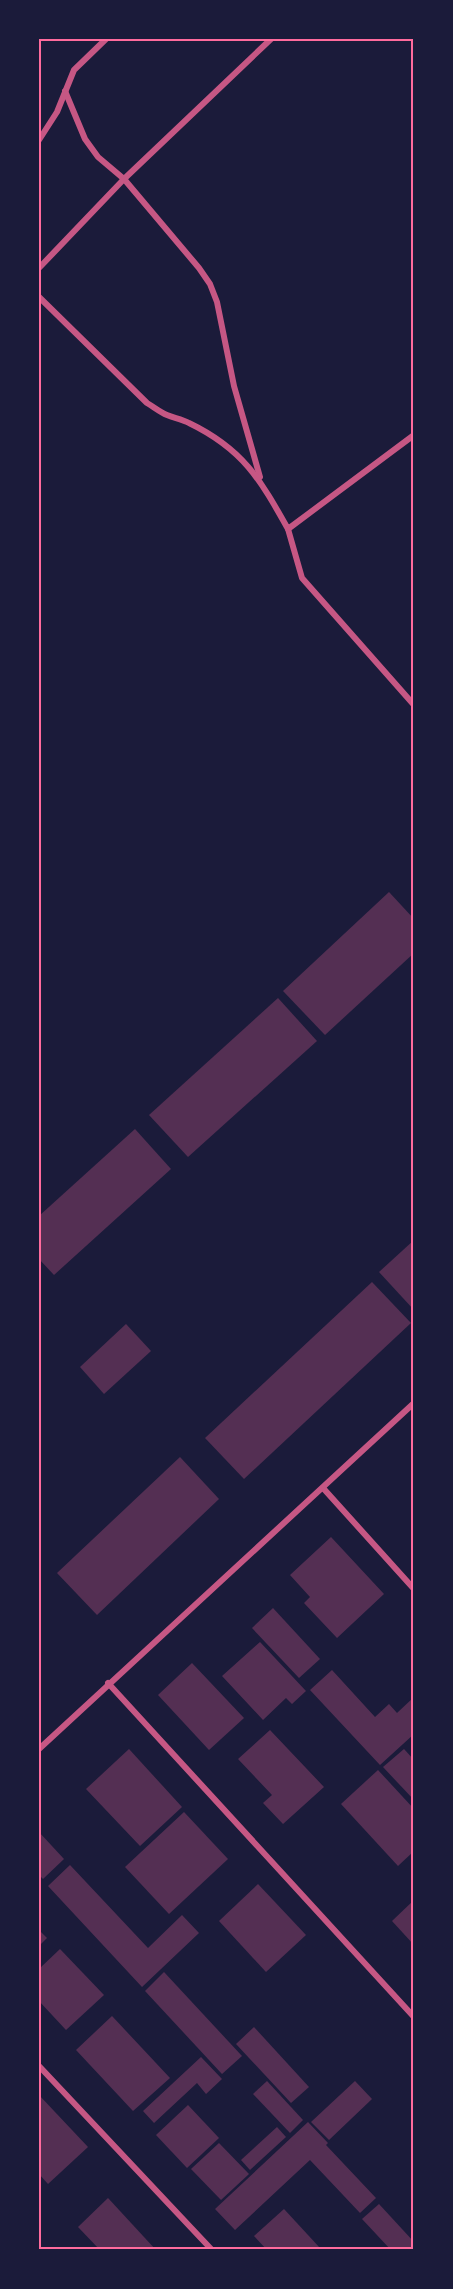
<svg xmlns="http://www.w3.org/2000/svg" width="453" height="2289" font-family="'Public Sans',sans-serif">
	<rect width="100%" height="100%" fill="#1b1b3a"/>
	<g fill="#542f53">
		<polygon points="389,892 414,919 414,953 325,1035 283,991"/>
		<polygon points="278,998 317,1041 188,1157 149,1115"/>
		<polygon points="135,1129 171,1169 54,1275 39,1259 39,1216"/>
		<polygon points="414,1240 414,1310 379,1272"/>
		<polygon points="372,1282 411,1323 244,1479 205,1438"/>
		<polygon points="126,1324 151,1351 104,1394 80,1367"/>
		<polygon points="180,1457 219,1499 97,1615 57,1573"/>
		<polygon points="331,1537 384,1594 337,1638 304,1603 310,1597 290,1575"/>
		<polygon points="273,1608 320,1659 299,1678 252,1628"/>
		<polygon points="260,1642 306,1691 292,1704 286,1698 263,1720 222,1676"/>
		<polygon points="192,1663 244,1718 209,1750 158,1695"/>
		<polygon points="332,1670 375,1717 389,1704 397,1713 414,1697 414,1734 380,1765 310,1690"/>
		<polygon points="270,1730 324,1787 283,1824 263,1803 272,1795 238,1759"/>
		<polygon points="129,1749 182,1807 140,1846 86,1789"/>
		<polygon points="404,1749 414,1760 414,1800 383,1767"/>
		<polygon points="378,1770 414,1809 414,1851 398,1866 341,1804"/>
		<polygon points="184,1812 228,1859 169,1914 125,1867"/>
		<polygon points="39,1832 64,1859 43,1879 39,1875"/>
		<polygon points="70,1865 148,1948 182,1915 199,1933 142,1987 48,1886"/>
		<polygon points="258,1884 306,1935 266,1972 219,1921"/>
		<polygon points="414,1900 414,1945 392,1921"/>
		<polygon points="39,1930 47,1938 39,1946"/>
		<polygon points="60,1949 104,1995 66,2030 39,2001 39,1969"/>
		<polygon points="164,1972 242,2056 222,2074 145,1991"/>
		<polygon points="112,2016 170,2078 133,2111 76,2050"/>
		<polygon points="254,2027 309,2087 291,2103 236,2044"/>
		<polygon points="201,2057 222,2079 206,2094 197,2083 154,2123 143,2111"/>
		<polygon points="267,2081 303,2120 290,2133 253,2094"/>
		<polygon points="355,2081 372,2099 329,2140 311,2122"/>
		<polygon points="39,2095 88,2147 48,2184 39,2174"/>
		<polygon points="188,2105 219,2138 187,2168 156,2135"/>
		<polygon points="308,2122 328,2143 326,2145 376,2198 360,2213 310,2160 235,2230 215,2209"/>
		<polygon points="277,2127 286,2137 250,2170 241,2160"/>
		<polygon points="219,2143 249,2174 221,2200 191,2169"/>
		<polygon points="108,2198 156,2250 100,2250 78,2227"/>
		<polygon points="379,2204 414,2242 414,2250 391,2250 362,2219"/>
		<polygon points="284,2209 320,2248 318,2250 267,2250 254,2236"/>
	</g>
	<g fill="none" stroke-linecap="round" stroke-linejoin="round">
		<g stroke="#c65784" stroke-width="6">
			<polyline points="65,91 85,139 98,157 124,179 199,268 210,284 217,302 234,386 260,477"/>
			<polyline points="39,140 57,112 74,70 106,39"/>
			<polyline points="39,268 124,179 271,39"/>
			<path d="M 39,297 L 147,403 C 154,407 160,412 167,415 C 174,418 182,419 189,423 C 243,449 260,479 288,529 L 414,435"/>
			<polyline points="288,529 302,578 414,705"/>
			<polyline points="323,1488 414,1589"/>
			<polyline points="108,1683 414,2017"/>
			<polyline points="39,1749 414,1403"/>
			<polyline points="39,2066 212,2250"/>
		</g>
	</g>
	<rect width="453" height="2289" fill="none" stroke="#1b1b3a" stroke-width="81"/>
	<rect x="40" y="40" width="372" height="2208" fill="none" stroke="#ff6b9d" stroke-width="2"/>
</svg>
